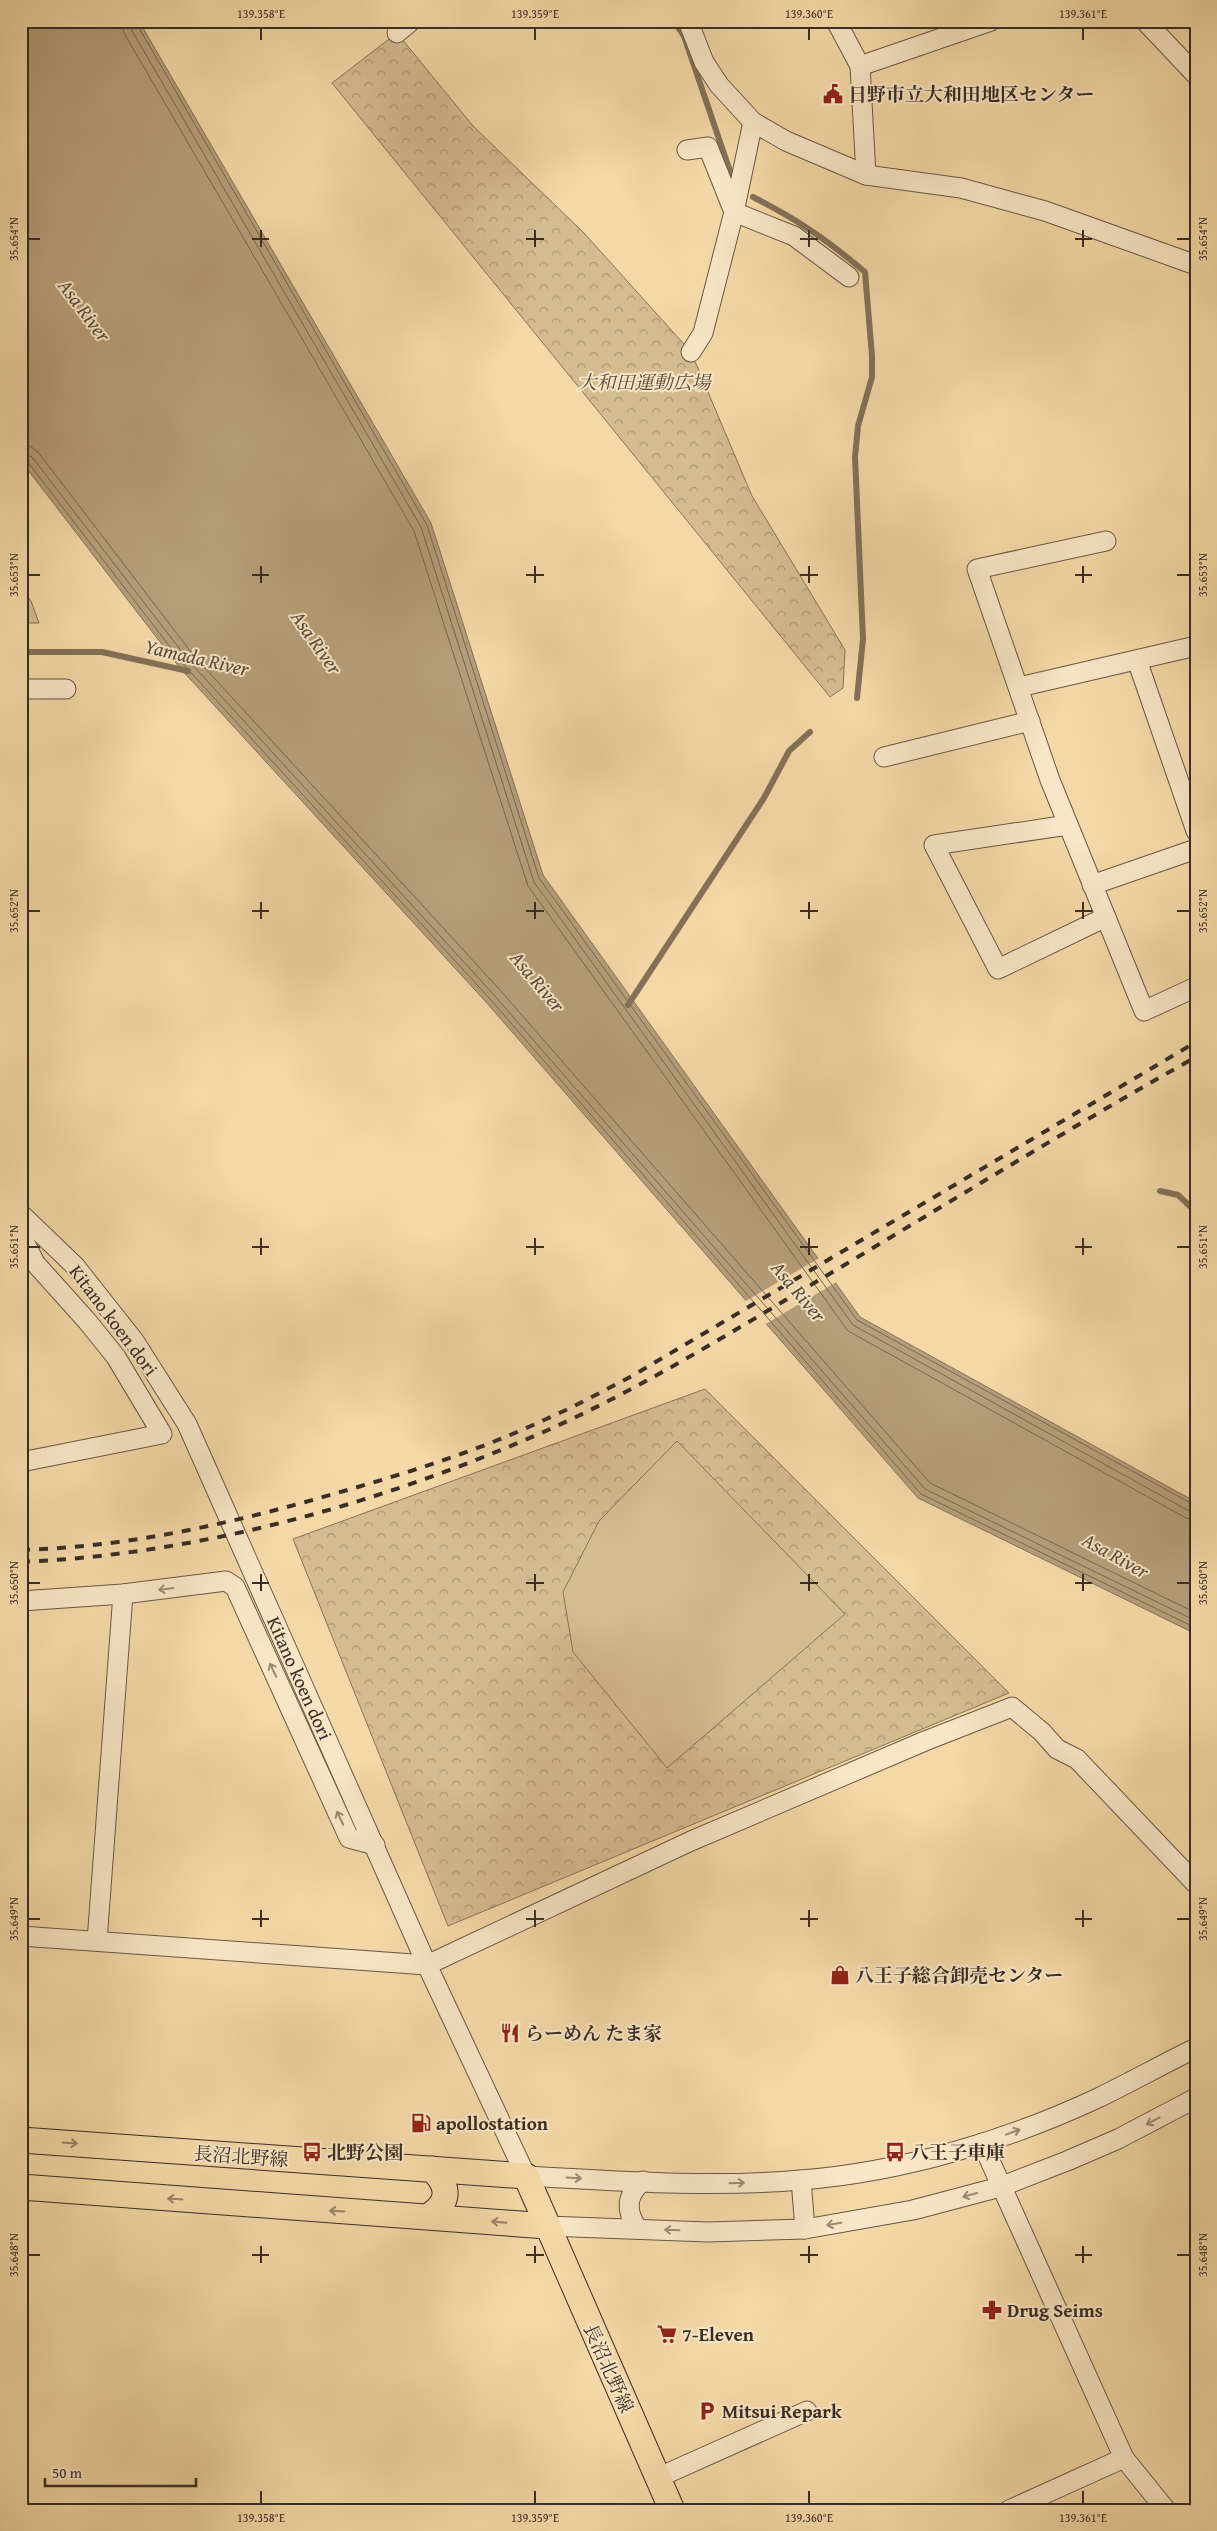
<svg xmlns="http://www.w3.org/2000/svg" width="1217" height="2531" font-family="'Gentium Book Plus','Noto Serif JP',serif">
	<defs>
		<pattern id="forest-crowns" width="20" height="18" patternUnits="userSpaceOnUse" patternTransform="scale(1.25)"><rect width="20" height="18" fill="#d4bc91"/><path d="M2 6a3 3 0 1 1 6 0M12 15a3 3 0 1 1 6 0" fill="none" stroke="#ad9976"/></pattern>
	</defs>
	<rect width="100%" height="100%" fill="#f4d9a8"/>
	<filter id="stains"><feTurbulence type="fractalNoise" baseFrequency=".004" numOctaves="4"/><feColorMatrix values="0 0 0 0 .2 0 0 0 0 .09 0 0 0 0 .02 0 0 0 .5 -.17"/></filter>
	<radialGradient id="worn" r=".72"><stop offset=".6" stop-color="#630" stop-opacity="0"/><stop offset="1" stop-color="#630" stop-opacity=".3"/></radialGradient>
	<g fill="url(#forest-crowns)" stroke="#87745a">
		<polygon points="397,33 473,126 584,233 691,352 752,496 845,650 843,688 830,697 332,83"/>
		<polygon points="705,1389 1009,1693 448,1926 293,1539"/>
	</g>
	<g fill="#d4bc91" stroke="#87745a">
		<polygon points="21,589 31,601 39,623 21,623"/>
		<polygon points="677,1441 845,1614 667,1768 573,1652 563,1592 599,1521"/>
	</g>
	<polygon fill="#b59f7b" stroke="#847158" points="21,21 139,21 431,523 543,875 860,1317 1196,1502 1196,1634 918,1498 486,1002 180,668 21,461"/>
	<polygon fill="#f4d9a8" points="821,1257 838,1281 764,1325 744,1302"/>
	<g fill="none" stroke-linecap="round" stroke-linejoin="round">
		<g stroke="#78664f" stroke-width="1">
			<polyline points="121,21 124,33 414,531 528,886 848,1331 1186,1518 1196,1520"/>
			<polyline points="129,21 131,29 421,527 534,882 853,1325 1189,1511 1196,1512"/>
			<polyline points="135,21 427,525 539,878 857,1320 1196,1506"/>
			<polyline points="21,445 30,446 38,452 194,656 500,990 930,1483 1196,1613"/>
			<polyline points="21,452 32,457 189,661 494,995 925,1489 1196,1621"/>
			<polyline points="21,459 27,461 184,665 490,999 921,1494 1196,1628"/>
		</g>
		<g stroke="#847158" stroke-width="6">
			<polyline points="674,21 684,36 734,183"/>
			<path d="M 753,197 C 798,220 826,239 865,272 L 872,356 L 872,377 L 858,426 L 855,457 L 863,639 L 857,698"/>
			<polyline points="21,652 102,652 188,671"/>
			<polyline points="628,1005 764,798 789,751 810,732"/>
			<polyline points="1160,1191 1178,1195 1196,1212"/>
		</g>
		<defs>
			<g id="minor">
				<polyline points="688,21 704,62 719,85 753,122 786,141 866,175 961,188 1045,211 1196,265"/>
				<polyline points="836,21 860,66 866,175"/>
				<polyline points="1145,21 1196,75"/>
				<polyline points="397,33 409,23 408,21"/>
				<polyline points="860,66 991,21"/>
				<polyline points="687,150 708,147 734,212 794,236 849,277"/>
				<polyline points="691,352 703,333 734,212 753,122"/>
				<polyline points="1106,541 977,569 1050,780 1144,1011 1196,987"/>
				<polyline points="1137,660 1196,831"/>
				<polyline points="1019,687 1196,646"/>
				<polyline points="21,689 66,689"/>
				<polyline points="884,757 1030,721"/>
				<polyline points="1068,825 934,845 998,969 1106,917"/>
				<polyline points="1092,885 1196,849"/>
				<path d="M 21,1214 L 75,1266 L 135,1342 L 187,1424 L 427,1965 L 526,2176 C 617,2181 710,2188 801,2180 C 902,2172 1006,2141 1098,2098 C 1131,2082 1163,2064 1196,2048"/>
				<polyline points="21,1228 23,1239 35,1263 87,1321 116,1357 162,1434 21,1462"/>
				<polyline points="21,1601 123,1594 226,1581 235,1587 349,1838 375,1845"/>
				<polyline points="21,1936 427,1965 691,1841 925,1741 1012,1707 1042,1732 1057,1749 1077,1759 1196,1884"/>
				<polyline points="97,1941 123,1594"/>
				<polyline points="982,2143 1124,2458 1166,2510"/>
				<polyline points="801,2180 805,2229"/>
				<polyline points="547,2226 708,2232 805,2229 913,2210 1000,2187 1067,2161 1118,2139 1196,2098"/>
				<path d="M 638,2229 C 625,2211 626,2195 643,2181"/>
				<polyline points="657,2478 807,2411"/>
				<polyline points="1009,2510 1124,2458"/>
			</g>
			<g id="major">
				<polyline points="21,2140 526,2176 672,2510"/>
				<polyline points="21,2187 547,2226"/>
				<path d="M 429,2216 C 450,2202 450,2187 432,2169"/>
			</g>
		</defs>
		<use href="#minor" stroke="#685844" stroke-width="21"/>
		<use href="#major" stroke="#3a2d23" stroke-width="27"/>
		<use href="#minor" stroke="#f8e6c6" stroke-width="19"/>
		<use href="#major" stroke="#f4d9a8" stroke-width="25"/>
		<g stroke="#3a2d23" stroke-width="4" stroke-dasharray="9 9" stroke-linecap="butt">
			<path d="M 21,1550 C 129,1547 234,1523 337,1493 C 407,1473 478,1451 544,1420 C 574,1407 603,1391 632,1376 L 1196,1042"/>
			<path d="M 21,1562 C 203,1554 382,1503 548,1430 C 635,1391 717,1341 799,1292 C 931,1214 1062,1132 1196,1057"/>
		</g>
	</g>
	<defs><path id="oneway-shaft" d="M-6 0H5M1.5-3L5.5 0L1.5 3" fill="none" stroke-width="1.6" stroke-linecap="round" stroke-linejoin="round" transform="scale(1.25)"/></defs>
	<g stroke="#998a74">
		<use href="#oneway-shaft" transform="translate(166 1589) rotate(172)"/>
		<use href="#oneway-shaft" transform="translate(273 1670) rotate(-115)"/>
		<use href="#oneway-shaft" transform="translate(340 1818) rotate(-115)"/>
		<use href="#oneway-shaft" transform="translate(1153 2121) rotate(152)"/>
		<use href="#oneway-shaft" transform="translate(1013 2132) rotate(-20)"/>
		<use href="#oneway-shaft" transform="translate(574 2178) rotate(3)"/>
		<use href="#oneway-shaft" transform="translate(737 2183) rotate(-2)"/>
		<use href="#oneway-shaft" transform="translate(970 2195) rotate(165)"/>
		<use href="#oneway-shaft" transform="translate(834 2224) rotate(171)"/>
		<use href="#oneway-shaft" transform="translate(672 2230) rotate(-178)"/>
	</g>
	<g stroke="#978366">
		<use href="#oneway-shaft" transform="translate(70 2143) rotate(4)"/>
		<use href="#oneway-shaft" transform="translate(175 2199) rotate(-176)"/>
		<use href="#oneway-shaft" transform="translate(337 2211) rotate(-177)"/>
		<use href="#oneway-shaft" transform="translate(499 2222) rotate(-175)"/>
	</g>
	<path fill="none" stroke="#3a2d23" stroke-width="2" d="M 261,28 L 261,40M 535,28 L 535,40M 809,28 L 809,40M 1083,28 L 1083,40M 261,230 L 261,247M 535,230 L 535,247M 809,230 L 809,247M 1083,230 L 1083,247M 28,239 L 40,239M 252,239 L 269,239M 526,239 L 544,239M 800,239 L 818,239M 1075,239 L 1092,239M 1177,239 L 1190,239M 261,566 L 261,583M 535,566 L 535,583M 809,566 L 809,583M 1083,566 L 1083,583M 28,575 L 40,575M 252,575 L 269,575M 526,575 L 544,575M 800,575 L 818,575M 1075,575 L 1092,575M 1177,575 L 1190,575M 261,902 L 261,919M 535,902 L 535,919M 809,902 L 809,919M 1083,902 L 1083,919M 28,911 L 40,911M 252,911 L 269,911M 526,911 L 544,911M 800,911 L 818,911M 1075,911 L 1092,911M 1177,911 L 1190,911M 261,1238 L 261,1255M 535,1238 L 535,1255M 809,1238 L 809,1255M 1083,1238 L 1083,1255M 28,1247 L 40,1247M 252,1247 L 269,1247M 526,1247 L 544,1247M 800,1247 L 818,1247M 1075,1247 L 1092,1247M 1177,1247 L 1190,1247M 261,1574 L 261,1591M 535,1574 L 535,1591M 809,1574 L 809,1591M 1083,1574 L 1083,1591M 28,1583 L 40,1583M 252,1583 L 269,1583M 526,1583 L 544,1583M 800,1583 L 818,1583M 1075,1583 L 1092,1583M 1177,1583 L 1190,1583M 261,1910 L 261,1927M 535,1910 L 535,1927M 809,1910 L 809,1927M 1083,1910 L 1083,1927M 28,1919 L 40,1919M 252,1919 L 269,1919M 526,1919 L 544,1919M 800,1919 L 818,1919M 1075,1919 L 1092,1919M 1177,1919 L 1190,1919M 261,2246 L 261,2263M 535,2246 L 535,2263M 809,2246 L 809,2263M 1083,2246 L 1083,2263M 28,2255 L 40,2255M 252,2255 L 269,2255M 526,2255 L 544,2255M 800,2255 L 818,2255M 1075,2255 L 1092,2255M 1177,2255 L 1190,2255M 261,2491 L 261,2504M 535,2491 L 535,2504M 809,2491 L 809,2504M 1083,2491 L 1083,2504"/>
	<defs>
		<symbol id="civic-bare" viewBox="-9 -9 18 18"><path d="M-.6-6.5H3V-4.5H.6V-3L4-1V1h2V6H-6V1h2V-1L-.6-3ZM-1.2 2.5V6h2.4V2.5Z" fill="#8f2418" stroke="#f8e6c6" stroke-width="2.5" paint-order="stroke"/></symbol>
		<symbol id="shop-bare" viewBox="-9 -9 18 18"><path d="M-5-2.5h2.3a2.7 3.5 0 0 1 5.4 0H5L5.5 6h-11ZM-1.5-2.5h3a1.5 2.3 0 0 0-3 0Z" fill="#8f2418" stroke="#f8e6c6" stroke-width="2.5" paint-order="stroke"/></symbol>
		<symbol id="restaurant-bare" viewBox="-9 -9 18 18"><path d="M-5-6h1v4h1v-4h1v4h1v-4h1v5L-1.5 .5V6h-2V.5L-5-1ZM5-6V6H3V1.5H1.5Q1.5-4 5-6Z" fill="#8f2418" stroke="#f8e6c6" stroke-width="2.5" paint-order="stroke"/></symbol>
		<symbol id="fuel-bare" viewBox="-9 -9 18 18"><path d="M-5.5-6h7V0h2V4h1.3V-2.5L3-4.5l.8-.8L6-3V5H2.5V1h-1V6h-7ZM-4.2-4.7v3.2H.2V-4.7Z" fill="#8f2418" stroke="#f8e6c6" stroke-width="2.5" paint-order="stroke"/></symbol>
		<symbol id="bus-bare" viewBox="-9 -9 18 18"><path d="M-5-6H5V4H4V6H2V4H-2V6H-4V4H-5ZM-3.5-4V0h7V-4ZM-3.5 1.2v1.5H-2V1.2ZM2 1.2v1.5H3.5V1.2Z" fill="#8f2418" stroke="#f8e6c6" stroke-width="2.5" paint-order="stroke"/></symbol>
		<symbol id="pharmacy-bare" viewBox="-9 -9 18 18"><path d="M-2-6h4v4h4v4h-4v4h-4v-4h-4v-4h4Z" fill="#8f2418" stroke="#f8e6c6" stroke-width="2.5" paint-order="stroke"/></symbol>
		<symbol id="supermarket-bare" viewBox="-9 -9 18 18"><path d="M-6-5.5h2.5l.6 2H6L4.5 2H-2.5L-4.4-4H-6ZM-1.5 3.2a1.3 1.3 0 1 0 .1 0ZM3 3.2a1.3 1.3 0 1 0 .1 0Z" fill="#8f2418" stroke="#f8e6c6" stroke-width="2.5" paint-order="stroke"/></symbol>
		<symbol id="parking-bare" viewBox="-9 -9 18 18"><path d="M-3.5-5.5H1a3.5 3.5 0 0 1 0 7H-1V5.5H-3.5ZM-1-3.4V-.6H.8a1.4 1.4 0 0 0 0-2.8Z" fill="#8f2418" stroke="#f8e6c6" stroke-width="2.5" paint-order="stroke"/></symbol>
	</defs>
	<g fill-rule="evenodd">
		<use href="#civic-bare" x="819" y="80" width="28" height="28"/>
		<use href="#shop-bare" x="826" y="1961" width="28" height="28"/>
		<use href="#restaurant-bare" x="496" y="2019" width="28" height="28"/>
		<use href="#fuel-bare" x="407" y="2109" width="28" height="28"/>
		<use href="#bus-bare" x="298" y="2138" width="28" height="28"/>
		<use href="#bus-bare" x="881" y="2138" width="28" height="28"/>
		<use href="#pharmacy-bare" x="978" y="2296" width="28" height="28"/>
		<use href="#supermarket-bare" x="653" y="2320" width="28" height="28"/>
		<use href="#parking-bare" x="693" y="2397" width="28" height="28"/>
	</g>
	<g text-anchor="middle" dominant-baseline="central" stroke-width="4" stroke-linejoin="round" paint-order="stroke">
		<g font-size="19" font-weight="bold" fill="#3a2d23" stroke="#f8e6c6" text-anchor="start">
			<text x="848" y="94">日野市立大和田地区センター</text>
			<text x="855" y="1975">八王子総合卸売センター</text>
			<text x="525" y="2033">らーめん たま家</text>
			<text x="436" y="2123">apollostation</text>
			<text x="327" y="2152">北野公園</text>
			<text x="910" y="2152">八王子車庫</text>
			<text x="1007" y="2310">Drug Seims</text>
			<text x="682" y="2334">7-Eleven</text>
			<text x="722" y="2411">Mitsui Repark</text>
		</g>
		<g font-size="19" font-style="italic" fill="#594a39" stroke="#f8e6c6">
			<text x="644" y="382">大和田運動広場</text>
		</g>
		<g font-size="19" fill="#3a2d23" stroke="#f8e6c6">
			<text transform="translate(114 1320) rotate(53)">Kitano koen dori</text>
			<text transform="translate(300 1678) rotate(66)">Kitano koen dori</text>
			<text transform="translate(241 2156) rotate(4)">長沼北野線</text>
			<text transform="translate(609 2368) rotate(66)">長沼北野線</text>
		</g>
		<g font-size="20" font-style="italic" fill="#594a39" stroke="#f8e6c6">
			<text transform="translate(85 310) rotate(53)">Asa River</text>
			<text transform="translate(317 642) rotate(55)">Asa River</text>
			<text transform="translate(197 657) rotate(13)">Yamada River</text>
			<text transform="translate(538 981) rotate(50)">Asa River</text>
			<text transform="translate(799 1291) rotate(50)">Asa River</text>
			<text transform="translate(1116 1555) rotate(29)">Asa River</text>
		</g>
	</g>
	<rect width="1217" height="2531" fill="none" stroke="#f4d9a8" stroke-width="55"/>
	<path d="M45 2478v8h151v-8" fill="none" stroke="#3a2d23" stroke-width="2.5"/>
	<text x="52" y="2478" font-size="15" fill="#3a2d23" stroke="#f8e6c6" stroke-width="4" paint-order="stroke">50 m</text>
	<rect x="28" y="28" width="1162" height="2476" fill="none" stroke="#3a2d23" stroke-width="2"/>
	<g font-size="12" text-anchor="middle" fill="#3a2d23">
		<text x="261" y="18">139.358°E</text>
		<text x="535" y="18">139.359°E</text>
		<text x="809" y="18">139.360°E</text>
		<text x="1083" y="18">139.361°E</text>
		<text transform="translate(14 239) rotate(-90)" y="4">35.654°N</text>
		<text transform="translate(1203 239) rotate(-90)" y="4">35.654°N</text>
		<text transform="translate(14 575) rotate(-90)" y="4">35.653°N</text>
		<text transform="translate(1203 575) rotate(-90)" y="4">35.653°N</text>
		<text transform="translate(14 911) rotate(-90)" y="4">35.652°N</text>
		<text transform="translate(1203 911) rotate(-90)" y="4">35.652°N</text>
		<text transform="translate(14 1247) rotate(-90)" y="4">35.651°N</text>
		<text transform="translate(1203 1247) rotate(-90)" y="4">35.651°N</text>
		<text transform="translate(14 1583) rotate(-90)" y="4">35.650°N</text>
		<text transform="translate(1203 1583) rotate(-90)" y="4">35.650°N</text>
		<text transform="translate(14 1919) rotate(-90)" y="4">35.649°N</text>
		<text transform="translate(1203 1919) rotate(-90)" y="4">35.649°N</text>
		<text transform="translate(14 2255) rotate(-90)" y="4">35.648°N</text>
		<text transform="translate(1203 2255) rotate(-90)" y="4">35.648°N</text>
		<text x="261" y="2522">139.358°E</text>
		<text x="535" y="2522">139.359°E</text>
		<text x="809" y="2522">139.360°E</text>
		<text x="1083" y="2522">139.361°E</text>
	</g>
	<rect width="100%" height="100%" filter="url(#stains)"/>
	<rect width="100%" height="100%" fill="url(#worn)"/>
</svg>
